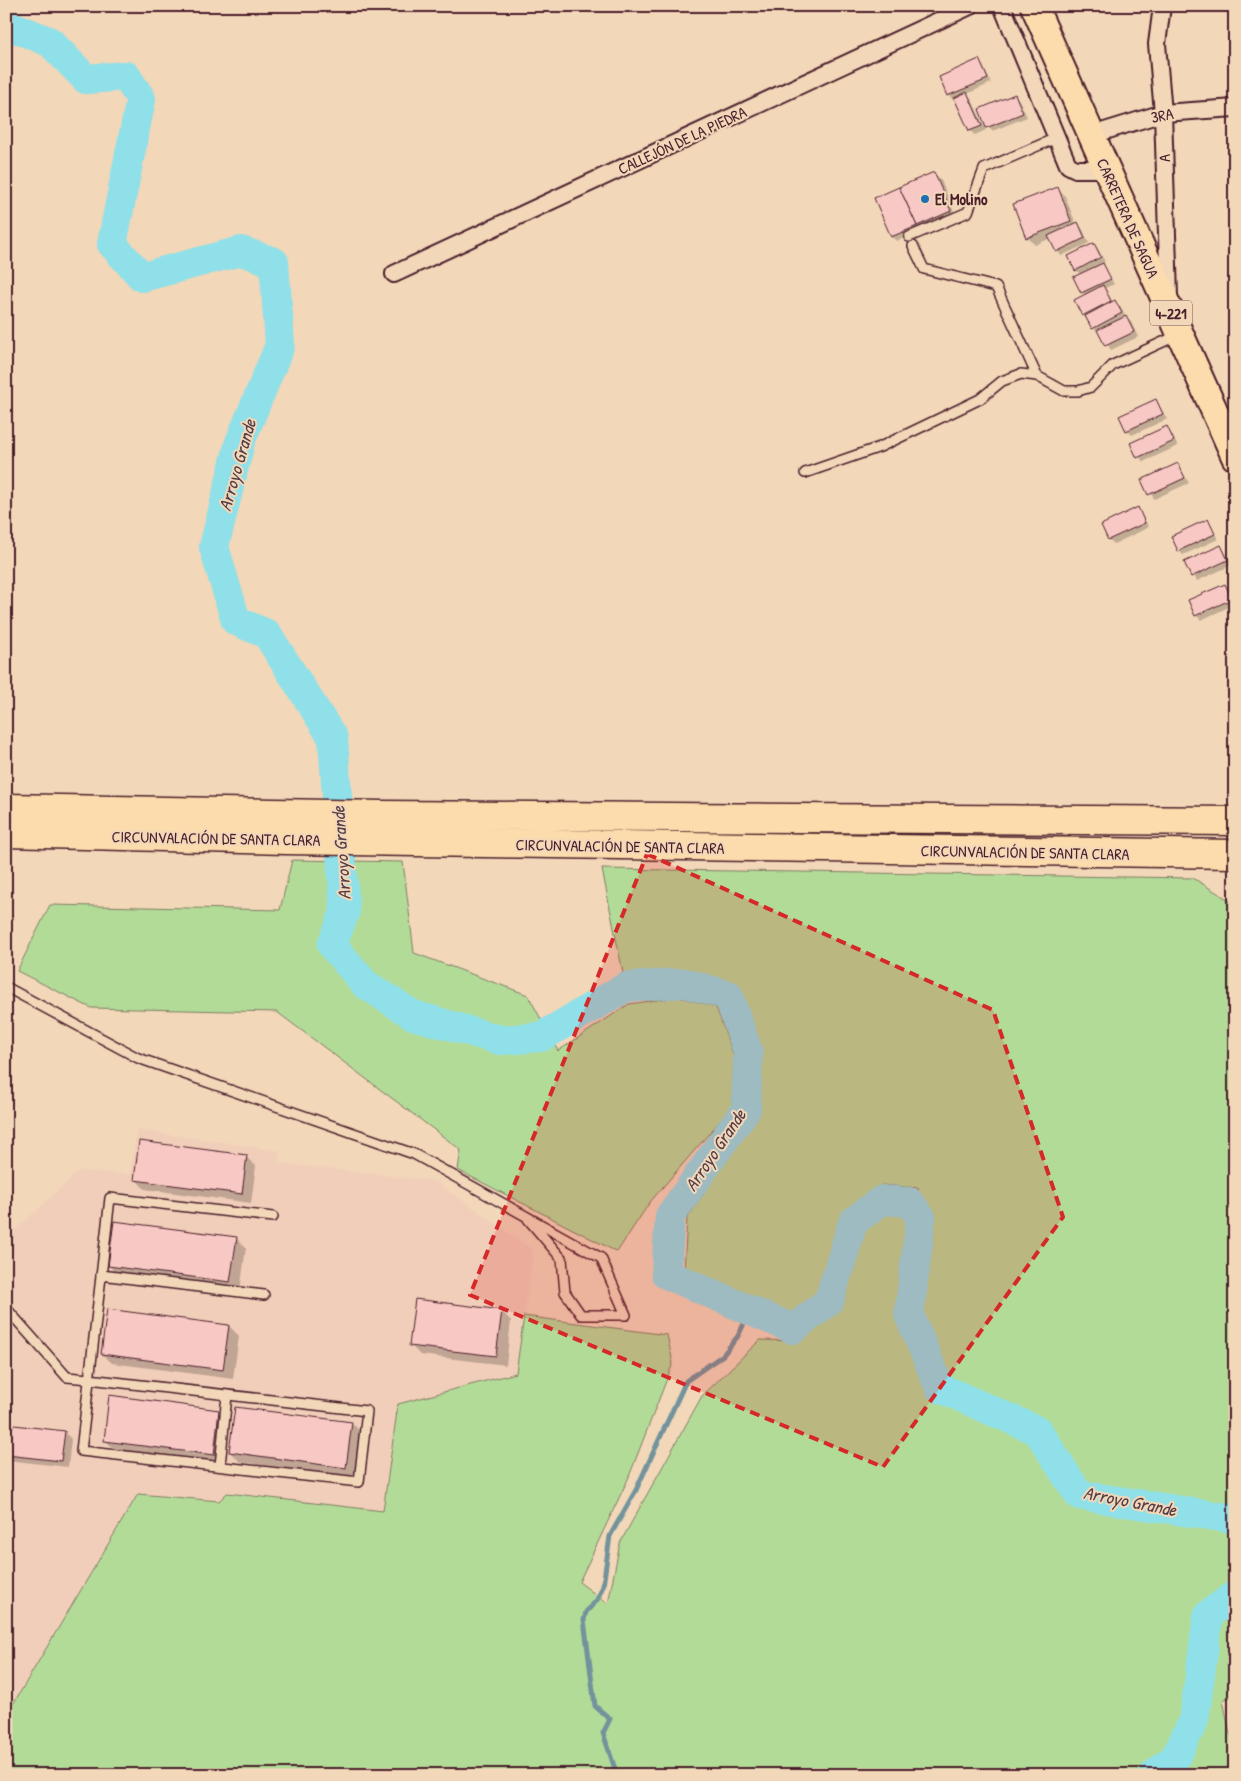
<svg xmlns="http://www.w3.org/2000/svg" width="1241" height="1781" font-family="'Patrick Hand',sans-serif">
	<rect width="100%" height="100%" fill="#f2d7b9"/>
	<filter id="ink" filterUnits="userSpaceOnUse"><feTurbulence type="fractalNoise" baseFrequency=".02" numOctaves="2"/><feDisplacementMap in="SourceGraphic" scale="10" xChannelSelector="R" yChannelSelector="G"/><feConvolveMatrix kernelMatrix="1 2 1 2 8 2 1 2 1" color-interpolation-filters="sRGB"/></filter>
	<g filter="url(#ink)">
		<polygon fill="#f1ceb9" points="137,1130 280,1151 278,1163 435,1181 533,1250 517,1373 398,1404 384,1511 227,1493 220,1501 138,1494 6,1716 6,1239 79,1171 130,1174"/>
		<g fill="#b3db98" stroke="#7e7d62">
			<polygon points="292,860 403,862 414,953 528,995 558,1051 629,1004 679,997 716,1007 734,1057 732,1107 650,1202 617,1252 458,1170 461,1150 277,1012 91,1008 17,971 50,905 280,910"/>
			<polygon points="602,869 1193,878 1229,900 1235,918 1235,1695 1223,1700 1230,1734 1235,1737 1235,1775 6,1775 6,1716 138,1494 219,1501 227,1493 383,1511 398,1404 516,1373 524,1316 667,1335 673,1363 628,1479 579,1582 608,1604 620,1543 702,1396 760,1340 798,1341 846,1294 863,1228 919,1188 882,1185 848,1212 819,1295 789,1316 684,1271 687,1218 756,1116 757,1054 738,991 681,973 624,978"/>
		</g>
		<g fill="#0003">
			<polygon points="979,61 983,66 991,83 967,94 971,98 986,130 975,135 970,131 956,99 953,100 949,95 941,78"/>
			<polygon points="1015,95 1019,100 1027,117 992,131 988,127"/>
			<polygon points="934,173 941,180 957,219 896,241 892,237 876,198"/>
			<polygon points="1057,189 1065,196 1076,224 1082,228 1089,243 1061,256 1051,238 1035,245 1027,237"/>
			<polygon points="1094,245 1098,249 1105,262 1102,264 1114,284 1105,288 1113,303 1120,306 1126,318 1131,322 1138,337 1111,350 1099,332 1093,328 1083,315 1085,296 1075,278 1081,275 1076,270"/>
			<polygon points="1156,400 1167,419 1132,435 1127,430"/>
			<polygon points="1167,428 1178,446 1143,462 1132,444"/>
			<polygon points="1178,465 1189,483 1154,499 1143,481"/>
			<polygon points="1138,509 1149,527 1114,544 1109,539"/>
			<polygon points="1207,521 1218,539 1183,555 1179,551"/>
			<polygon points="1221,546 1232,565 1197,581 1186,562"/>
			<polygon points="1225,585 1229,590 1235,604 1201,620 1196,615"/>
			<polygon points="246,1157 256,1166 251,1203 145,1189 135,1179"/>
			<polygon points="236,1238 246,1248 240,1291 119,1276 109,1266"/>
			<polygon points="502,1311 511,1321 506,1365 420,1355 410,1345"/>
			<polygon points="229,1326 239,1336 233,1379 112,1363 102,1354"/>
			<polygon points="219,1411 229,1421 223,1464 115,1450 105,1440"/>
			<polygon points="352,1423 362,1433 356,1477 240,1462 230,1452"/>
			<polygon points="6,1425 64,1432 71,1439 68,1467 6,1460"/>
		</g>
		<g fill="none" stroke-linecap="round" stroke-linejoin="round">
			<polyline stroke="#73939c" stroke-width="5" points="617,1775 603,1733 610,1719 595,1706 584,1620 586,1612 597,1600 603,1586 610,1536 636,1490 686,1381 723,1355 738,1336 750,1311"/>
			<g stroke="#8fe0e8" stroke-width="30">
				<polyline points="6,24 50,42 86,79 126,76 141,99 112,244 142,277 241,251 274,262 280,345 240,442 214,547 236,621 267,634 333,738 345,912 332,945 365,984 413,1015 500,1040 541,1037 626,987 684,983 728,995 748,1052 746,1109 670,1216 666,1274 793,1329 829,1301 853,1222 882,1200 909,1202 921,1217 909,1315 940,1388 1038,1431 1079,1495 1235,1519"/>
				<polyline points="1154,1775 1175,1758 1194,1720 1208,1615 1235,1595"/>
			</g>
		</g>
		<g fill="#f8c8c4" stroke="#4a1f2b">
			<polygon points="979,59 988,79 947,96 939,77"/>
			<polygon points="967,92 982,126 969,131 954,98"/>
			<polygon points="1015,94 1023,113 986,128 979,109"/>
			<polygon points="934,172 951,211 917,226 899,187"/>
			<polygon points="899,187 917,226 891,237 874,198"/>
			<polygon points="1058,187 1071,221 1026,238 1013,204"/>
			<polygon points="1078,222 1085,238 1056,252 1048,236"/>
			<polygon points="1094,243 1101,257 1075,271 1068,256"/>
			<polygon points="1103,263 1111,279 1081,293 1073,277"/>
			<polygon points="1103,285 1111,301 1082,316 1074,300"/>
			<polygon points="1115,300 1122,313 1092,329 1085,316"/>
			<polygon points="1126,316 1134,332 1105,346 1097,330"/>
			<polygon points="1156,399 1163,414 1126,431 1119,416"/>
			<polygon points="1167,426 1174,441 1137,458 1130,443"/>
			<polygon points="1178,463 1185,478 1148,495 1141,480"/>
			<polygon points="1138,507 1145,523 1108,540 1101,525"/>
			<polygon points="1208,519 1215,534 1178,551 1171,536"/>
			<polygon points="1221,545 1228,560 1191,577 1184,562"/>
			<polygon points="1225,584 1232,599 1195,616 1188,600"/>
			<polygon points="139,1141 247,1155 242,1194 134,1180"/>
			<polygon points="114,1221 237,1237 230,1282 108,1266"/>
			<polygon points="415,1299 502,1310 496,1356 409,1346"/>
			<polygon points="107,1309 229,1325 223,1370 101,1354"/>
			<polygon points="109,1395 219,1410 214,1455 104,1441"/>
			<polygon points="235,1407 352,1422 346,1468 229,1452"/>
			<polygon points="6,1424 65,1431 61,1461 6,1455"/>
		</g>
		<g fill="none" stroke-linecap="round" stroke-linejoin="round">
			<defs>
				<g id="service">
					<polyline points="909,237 968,212 984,169 1056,138"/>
					<polyline points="913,246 924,269 996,287 1037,376"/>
					<polyline points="805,473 880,447 980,399 1002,381 1021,374 1037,376 1064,391 1078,391 1091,387 1113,365 1178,335"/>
					<polyline points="6,987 138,1058 414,1154 601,1258 626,1315 581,1315 565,1292 562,1259 528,1219"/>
					<polyline points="101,1275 264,1295"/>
					<polyline points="6,1308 67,1377 89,1379 367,1411 359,1482 81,1451 110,1198 273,1217"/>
					<polyline points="220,1466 227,1395"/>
				</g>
				<g id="minor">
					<polyline points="1002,6 1068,165 1076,169 1107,169"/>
					<polyline points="1162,6 1157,44 1163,113 1169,296"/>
					<polyline points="1092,135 1163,113 1235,108"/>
					<polyline points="394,274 970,6"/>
				</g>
				<polyline id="primary" points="1034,6 1235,457"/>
				<g id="trunk">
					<polyline points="6,808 382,815 1235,821"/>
					<polyline points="6,833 286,840 1235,854"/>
				</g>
			</defs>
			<use href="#service" stroke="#4a1f2b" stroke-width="12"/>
			<use href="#minor" stroke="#4a1f2b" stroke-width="20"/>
			<use href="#primary" stroke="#4a1f2b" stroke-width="30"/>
			<use href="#trunk" stroke="#4a1f2b" stroke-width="31"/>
			<use href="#service" stroke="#f2d7b9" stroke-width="9"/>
			<use href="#minor" stroke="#f2d7b9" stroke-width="16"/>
			<use href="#primary" stroke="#fcdcac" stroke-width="26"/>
			<use href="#trunk" stroke="#fcdcac" stroke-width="28"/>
		</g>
	</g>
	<path fill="#d62828" fill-opacity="0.2" stroke="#d62828" stroke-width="4" stroke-dasharray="10 6" stroke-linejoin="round" d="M 647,854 L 993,1010 L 1063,1217 L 883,1467 L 470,1295 Z"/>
	<circle fill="#1f6fb2" stroke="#f2d7b9" stroke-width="2" cx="925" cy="199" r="5"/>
	<g text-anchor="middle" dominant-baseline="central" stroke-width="4" stroke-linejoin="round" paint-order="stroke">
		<rect fill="#f2d7b9" stroke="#7c5656" stroke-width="1" x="1150" y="300.5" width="42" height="25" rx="4"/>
		<g font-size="15" font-weight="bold" fill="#4a1f2b">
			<text x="1171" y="313">4-221</text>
		</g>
		<g font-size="16" fill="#4a1f2b" stroke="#f2d7b9">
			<text transform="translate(1162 115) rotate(-11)">3RA</text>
			<text transform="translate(682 140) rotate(-25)">CALLEJÓN DE LA PIEDRA</text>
			<text transform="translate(1164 158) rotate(-92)">A</text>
			<text transform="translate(1128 218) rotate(66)">CARRETERA DE SAGUA</text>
			<text transform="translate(216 838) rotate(1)">CIRCUNVALACIÓN DE SANTA CLARA</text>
			<text transform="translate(620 846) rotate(1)">CIRCUNVALACIÓN DE SANTA CLARA</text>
			<text transform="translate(1025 852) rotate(1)">CIRCUNVALACIÓN DE SANTA CLARA</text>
		</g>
		<g font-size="16" font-weight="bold" fill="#4a1f2b" stroke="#f2d7b9" text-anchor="start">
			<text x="935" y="199">El Molino</text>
		</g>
		<g font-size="18" font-style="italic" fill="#543c47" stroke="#f2d7b9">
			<text transform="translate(237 465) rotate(-74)">Arroyo Grande</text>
			<text transform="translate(341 853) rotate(-94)">Arroyo Grande</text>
			<text transform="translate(715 1150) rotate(-56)">Arroyo Grande</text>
			<text transform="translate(1130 1501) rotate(11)">Arroyo Grande</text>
		</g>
	</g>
	<rect width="1241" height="1781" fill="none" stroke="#f2d7b9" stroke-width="25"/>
	<rect x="12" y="12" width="1216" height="1756" fill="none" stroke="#4a1f2b" stroke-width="2" filter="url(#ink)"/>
</svg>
